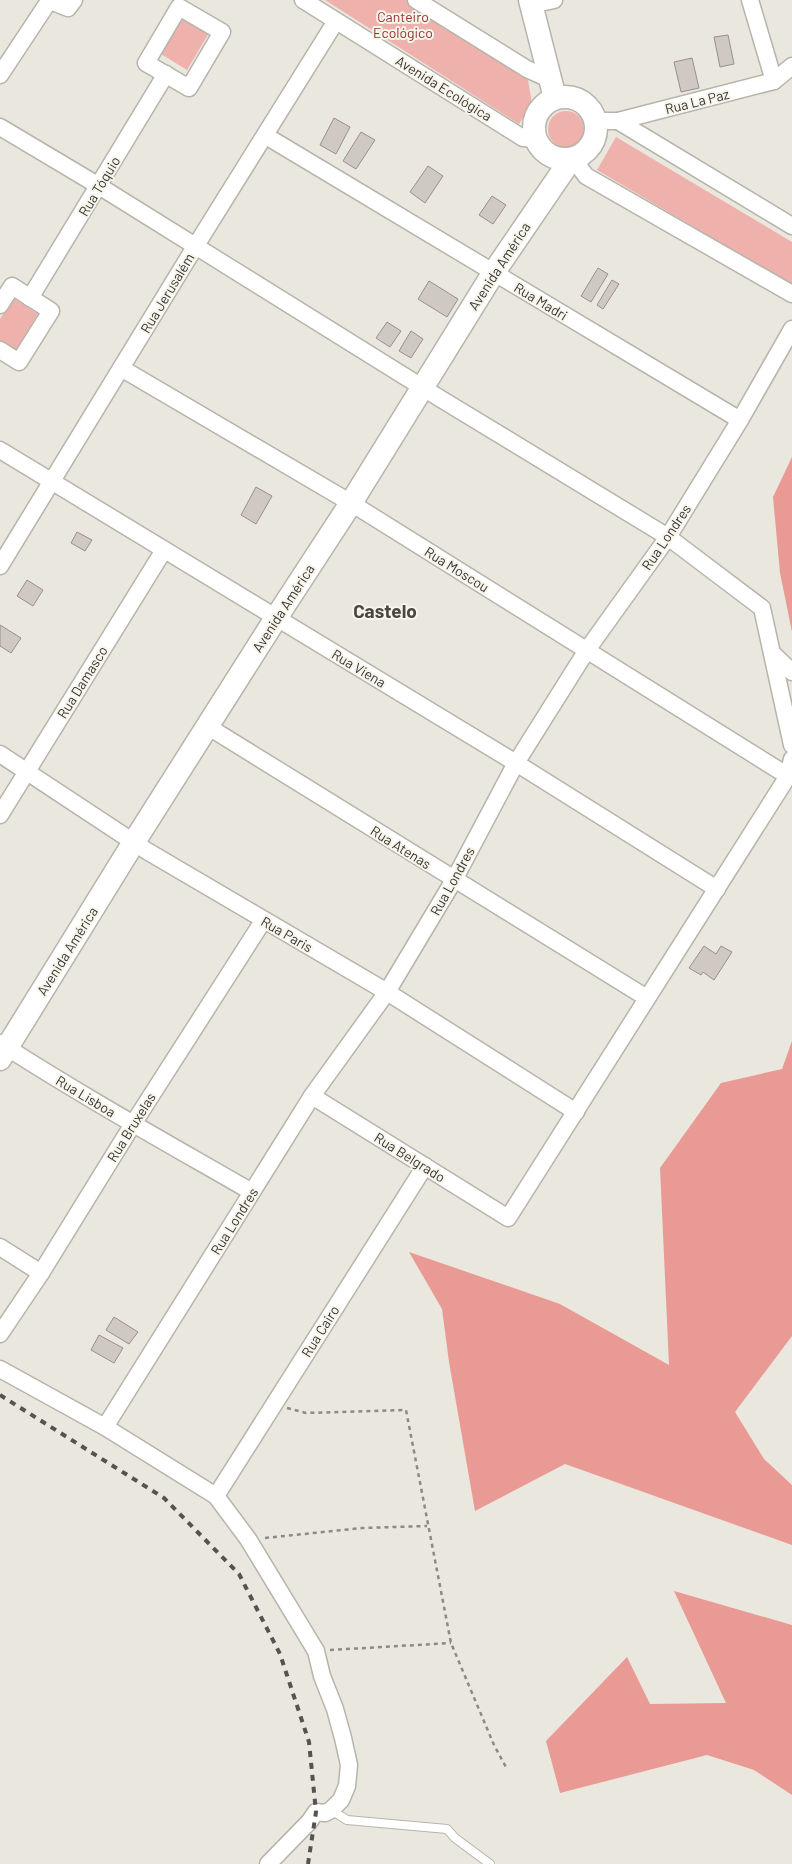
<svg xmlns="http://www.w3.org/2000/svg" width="792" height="1864" font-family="Barlow,sans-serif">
	<rect width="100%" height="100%" fill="#eae7de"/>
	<g fill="#efb1ac">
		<polygon points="325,0 406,0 528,80 532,104 519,124"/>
		<polygon points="182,18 209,33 187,70 161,54"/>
		<circle cx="566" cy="129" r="18"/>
		<polygon points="616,137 792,242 792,285 597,170"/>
		<polygon points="13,298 38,314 16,351 0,341 0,319"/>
	</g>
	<g fill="#ea9a94">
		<polygon points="792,457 792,632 780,573 773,497"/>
		<polygon points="792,1041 792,1336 735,1412 764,1459 792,1485 792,1545 565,1464 475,1511 449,1362 442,1309 409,1252 560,1304 669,1365 660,1168 721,1083 782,1069"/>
		<polygon points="674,1591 792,1625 792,1795 754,1770 707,1755 560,1793 546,1741 627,1657 650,1704 726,1703"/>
	</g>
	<g fill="#d0c8c2" stroke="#98908b">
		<polygon points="728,35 734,64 720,67 714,37"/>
		<polygon points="692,58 699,88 681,92 674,62"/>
		<polygon points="334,118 350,127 336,154 320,145"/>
		<polygon points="361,132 375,140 356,169 343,161"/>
		<polygon points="428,166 443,176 425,203 410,192"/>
		<polygon points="492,196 506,205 493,224 479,215"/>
		<polygon points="598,268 608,274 591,302 581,296"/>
		<polygon points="612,280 619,284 603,309 597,305"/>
		<polygon points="429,281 458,299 447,317 418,299"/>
		<polygon points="387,322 401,331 390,347 376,338"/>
		<polygon points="411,331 423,339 411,358 399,351"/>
		<polygon points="256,487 272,496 256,524 241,515"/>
		<polygon points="77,532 92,540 85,551 71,543"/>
		<polygon points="27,580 43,590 33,606 17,596"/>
		<polygon points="0,625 21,638 11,653 0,646"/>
		<polygon points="704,946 716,954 721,946 732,952 714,980 703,972 701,975 689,968"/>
		<polygon points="114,1317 138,1332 129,1344 106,1330"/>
		<polygon points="99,1335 123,1348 114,1363 91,1350"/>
	</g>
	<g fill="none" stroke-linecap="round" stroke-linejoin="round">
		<defs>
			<polyline id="lane" points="331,1810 347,1820 447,1829 455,1838 490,1864"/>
			<g id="street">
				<polyline points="48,0 68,8 74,0"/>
				<polyline points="303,0 523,138 536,139"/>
				<polyline points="416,0 527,69 549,79"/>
				<polyline points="750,0 774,81"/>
				<polyline points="531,5 554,0"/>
				<polygon points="179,7 222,32 189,88 146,63"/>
				<polyline points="0,75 49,1"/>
				<polyline points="596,121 618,121 774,81 792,66"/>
				<polyline points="618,121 792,226"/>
				<polyline points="0,127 99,186 441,399 668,537 762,608 792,745"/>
				<polyline points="266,136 740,420"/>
				<polyline points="578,156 580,168 586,176 792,294"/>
				<polyline points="30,298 166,74"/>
				<polyline points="0,305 12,286 51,311 19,362 0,350"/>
				<polyline points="121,368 351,503 788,776"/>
				<polyline points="0,450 516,763 717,889"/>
				<polyline points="0,566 195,247 336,21"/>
				<polyline points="772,653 792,672"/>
				<polyline points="207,726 647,998"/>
				<polyline points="0,754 147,851 387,992 576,1112"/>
				<polyline points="0,815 164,550"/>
				<path d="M 0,1043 C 82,1096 167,1143 252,1192"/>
				<polyline points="312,1096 508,1218 788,776 792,759"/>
				<polyline points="0,1247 41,1273"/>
				<polyline points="0,1334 41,1273 133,1124 263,921"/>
				<polyline points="0,1369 105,1427 216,1496 248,1539 316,1651 322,1676 335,1709 343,1738 349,1765 347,1786 341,1800 331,1810 325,1813 316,1812 309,1822 268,1864"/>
				<polyline points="105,1427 312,1096 387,992 454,880 516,763 587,650 668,537 740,420 792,329"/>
				<polyline points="216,1496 425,1166"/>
			</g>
			<g id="secondary">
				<polyline points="530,0 555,98"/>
				<circle cx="565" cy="128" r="31"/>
				<polyline points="0,1059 134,842 276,618 351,503 494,272 565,168 568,159"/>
			</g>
		</defs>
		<use href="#lane" stroke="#b6b4ab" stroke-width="10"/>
		<use href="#street" stroke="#b6b4ab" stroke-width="19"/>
		<use href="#secondary" stroke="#b6b4ab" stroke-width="25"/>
		<g stroke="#8c8a84" stroke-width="2.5" stroke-dasharray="4 4" stroke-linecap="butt">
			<polyline points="287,1408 306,1413 406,1410 451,1643 494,1745 507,1769"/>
			<polyline points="265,1538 362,1528 427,1526"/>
			<polyline points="330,1650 451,1643"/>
		</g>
		<use href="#lane" stroke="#fff" stroke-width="8"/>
		<use href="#street" stroke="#fff" stroke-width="16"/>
		<use href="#secondary" stroke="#fff" stroke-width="22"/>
		<polyline stroke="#55534f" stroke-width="4" stroke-dasharray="6 6" stroke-linecap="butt" points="0,1395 164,1498 239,1574 280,1654 309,1742 316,1812 308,1864"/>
	</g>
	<g text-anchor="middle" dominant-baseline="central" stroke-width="4" stroke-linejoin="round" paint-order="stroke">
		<g font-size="14" fill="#923433" stroke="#f8f5eb">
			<text x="403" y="16">Canteiro<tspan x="403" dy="16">Ecológico</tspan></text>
		</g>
		<g font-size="14" fill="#363532" stroke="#f8f5eb">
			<text transform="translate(444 88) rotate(32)">Avenida Ecológica</text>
			<text transform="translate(697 101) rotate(-14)">Rua La Paz</text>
			<text transform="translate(99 186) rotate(-59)">Rua Tóquio</text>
			<text transform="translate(499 266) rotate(-57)">Avenida América</text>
			<text transform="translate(167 293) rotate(-59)">Rua Jerusalém</text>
			<text transform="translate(541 301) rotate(31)">Rua Madri</text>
			<text transform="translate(666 537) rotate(-56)">Rua Londres</text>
			<text transform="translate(457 569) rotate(32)">Rua Moscou</text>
			<text transform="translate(283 608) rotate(-57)">Avenida América</text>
			<text transform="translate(359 668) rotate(31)">Rua Viena</text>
			<text transform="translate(82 682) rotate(-58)">Rua Damasco</text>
			<text transform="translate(401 847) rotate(32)">Rua Atenas</text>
			<text transform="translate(452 881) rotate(-61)">Rua Londres</text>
			<text transform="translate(287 934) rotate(30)">Rua Paris</text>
			<text transform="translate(67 951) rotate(-58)">Avenida América</text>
			<text transform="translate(86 1096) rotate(31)">Rua Lisboa</text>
			<text transform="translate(131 1127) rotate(-58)">Rua Bruxelas</text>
			<text transform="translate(410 1157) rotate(32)">Rua Belgrado</text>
			<text transform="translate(234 1221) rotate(-58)">Rua Londres</text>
			<text transform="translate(320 1331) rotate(-58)">Rua Cairo</text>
		</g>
		<g font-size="19" font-weight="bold" fill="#49473f" stroke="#f8f5eb">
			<text x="385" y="610">Castelo</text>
		</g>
	</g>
</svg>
